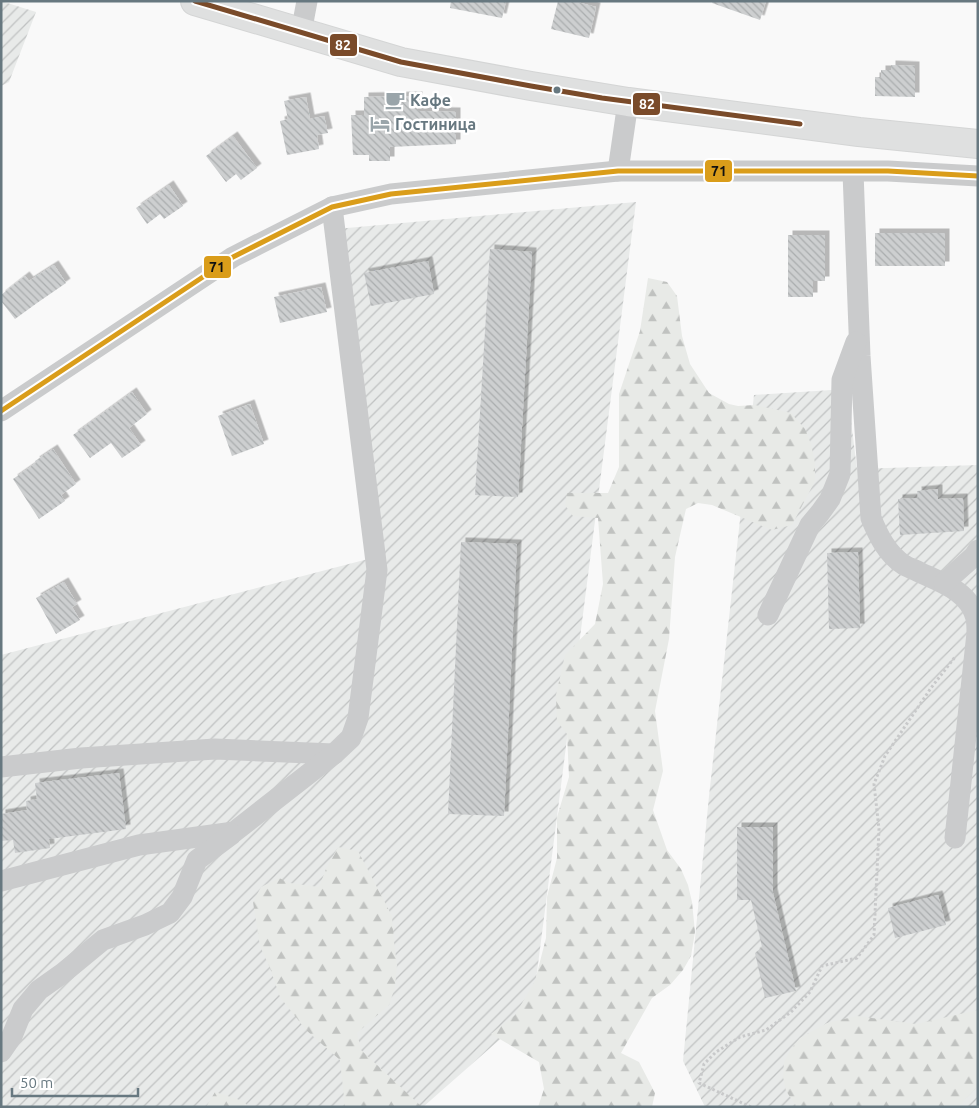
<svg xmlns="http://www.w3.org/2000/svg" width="979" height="1108" font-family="Ubuntu,sans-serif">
	<defs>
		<pattern id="industrial-furrows" width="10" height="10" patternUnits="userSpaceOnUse" patternTransform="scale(1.25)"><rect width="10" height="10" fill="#e8eae9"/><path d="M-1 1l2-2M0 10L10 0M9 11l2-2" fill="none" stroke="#c0c2c2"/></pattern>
		<pattern id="forest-firs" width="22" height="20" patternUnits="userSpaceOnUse" patternTransform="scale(1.25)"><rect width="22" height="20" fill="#e8eae7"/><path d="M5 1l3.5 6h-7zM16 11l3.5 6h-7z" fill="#c0c2c0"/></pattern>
		<pattern id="building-back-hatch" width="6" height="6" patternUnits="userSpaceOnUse" patternTransform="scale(1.25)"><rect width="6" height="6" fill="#cdcfd0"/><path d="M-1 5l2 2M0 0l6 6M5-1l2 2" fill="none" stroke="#aaadae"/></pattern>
		<filter id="shadow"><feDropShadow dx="4.5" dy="-4.5" stdDeviation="0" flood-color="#0004"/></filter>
	</defs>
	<rect width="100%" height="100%" fill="#f9f9f9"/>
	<g fill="url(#industrial-furrows)">
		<polygon points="1,1 36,12 9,82 1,86"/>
		<polygon points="636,202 532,1011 423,1107 1,1107 1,655 368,559 325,230"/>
		<polygon points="847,389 857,469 978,465 978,1107 705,1107 683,1061 709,796 754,395"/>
	</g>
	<g fill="url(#forest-firs)">
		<polygon points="648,278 667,282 677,296 682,336 690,364 709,393 729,404 738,406 755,405 791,413 805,429 811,444 815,463 815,481 792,525 772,530 712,505 698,503 686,509 675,557 669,639 655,711 663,771 653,810 667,850 681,869 688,885 692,902 695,932 691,956 683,970 670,985 652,998 621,1053 639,1062 655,1093 652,1107 538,1107 544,1089 539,1062 491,1034 515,1015 535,981 546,938 547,897 557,858 557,817 569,777 567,734 557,721 556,695 565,655 595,624 603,584 598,518 573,516 565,505 567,493 608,493 619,467 619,394 640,331"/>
		<polygon points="338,847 358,851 392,916 394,942 397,965 395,987 389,1005 357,1033 361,1050 422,1107 345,1107 340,1060 306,1030 280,997 270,968 260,946 253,902 261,887 279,878 290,883 319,887 326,869"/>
		<polygon points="978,1010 978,1086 958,1107 797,1107 786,1091 783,1077 784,1062 791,1049 800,1038 827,1023 857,1016 916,1024"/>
		<polygon points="215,1092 243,1101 249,1107 206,1107"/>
	</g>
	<g fill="url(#building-back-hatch)" filter="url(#shadow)">
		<polygon points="451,1 506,1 502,18 450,8"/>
		<polygon points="558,1 573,1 596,7 589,38 551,29"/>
		<polygon points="713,1 766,1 760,20 712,3"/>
		<polygon points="891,65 915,66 915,97 875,96 875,77 881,77 881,70 891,70"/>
		<polygon points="418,96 418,111 456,112 456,144 390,147 390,161 369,161 369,155 353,155 351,115 364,115 364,97"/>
		<polygon points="306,97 310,119 324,116 328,133 317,135 319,149 287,155 280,121 288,119 284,101"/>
		<polygon points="233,136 257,168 241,180 236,174 226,182 206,156"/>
		<polygon points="169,185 183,206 164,219 160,214 147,224 136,208"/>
		<rect x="875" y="233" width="70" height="33"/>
		<polygon points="788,235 825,235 825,281 813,281 813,297 788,297"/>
		<polygon points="490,249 532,252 518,497 475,495"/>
		<polygon points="428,261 434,294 371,306 364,273"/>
		<polygon points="54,265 66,283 37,303 15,319 1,301 1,295 25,276 29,281"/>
		<polygon points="321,287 327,312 280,323 274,297"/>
		<polygon points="132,392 147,414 129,428 141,445 122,458 111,443 90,458 73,435"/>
		<polygon points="250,404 264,444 232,456 218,416"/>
		<polygon points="53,449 76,484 61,495 65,501 39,519 13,479 36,463 35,461"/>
		<polygon points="938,489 938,499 963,498 964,531 900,535 898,499 918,498 917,491"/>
		<polygon points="461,542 517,544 504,816 448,814"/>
		<polygon points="858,552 860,628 829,629 827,553"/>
		<polygon points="64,582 77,604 72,607 80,620 56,634 36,598"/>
		<polygon points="119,773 126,829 49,839 50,848 15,853 13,840 1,841 1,814 27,810 26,801 37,799 35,783"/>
		<polygon points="737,827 773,827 773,893 796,991 765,998 755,953 762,947 751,900 737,900"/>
		<polygon points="938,895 946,925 895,938 888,908"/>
	</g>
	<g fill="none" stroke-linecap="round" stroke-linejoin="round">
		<defs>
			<polyline id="highway" points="195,1 401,62 531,86 628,102 859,132 978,144"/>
		</defs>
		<use href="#highway" stroke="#d4d5d5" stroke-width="30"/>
		<polyline stroke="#c8c9ca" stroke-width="3" stroke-dasharray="2.5 2.5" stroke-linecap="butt" points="751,1107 699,1083 704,1064 716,1052 740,1037 766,1030 791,1012 810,992 822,966 857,958 874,935 879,829 874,784 885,756 931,688 955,657"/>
		<g stroke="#cacbcc" stroke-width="21">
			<polyline points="301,33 307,1"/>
			<polyline points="618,171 628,102"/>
			<path d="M 853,172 L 860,356 L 871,518 C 878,535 887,554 904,565 C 909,568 916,570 921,573 C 943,583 969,592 976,618 C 977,623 977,628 977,633 L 955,838"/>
			<polyline points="1,411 233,257 332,207 391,194 618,171 888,171 978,176"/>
			<polyline points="944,583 974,556 978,550"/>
			<polyline points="768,615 810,525 820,513 830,499 840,474 842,380 856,342"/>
			<polyline points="1,767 81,758 215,749 334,754"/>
			<polyline points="1,881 139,845 234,832 334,754 351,738 358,718 377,570 332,207"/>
			<polyline points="1,1052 12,1036 23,1009 39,990 63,973 103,940 145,925 170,913 182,897 197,860 232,834"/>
		</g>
		<use href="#highway" stroke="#dfe0e0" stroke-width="28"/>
		<defs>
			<polyline id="bus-1" points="195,1 401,62 531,86 602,98 800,124"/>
			<polyline id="bus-2" points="1,411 233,257 332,207 391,194 618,171 888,171 978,176"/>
		</defs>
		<use href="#bus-1" stroke="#fff" stroke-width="9"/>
		<use href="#bus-2" stroke="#fff" stroke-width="9"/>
		<use href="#bus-1" stroke="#7a4b2a" stroke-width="5"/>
		<use href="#bus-2" stroke="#da9d1a" stroke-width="5"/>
	</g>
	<defs>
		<symbol id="cafe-bare" viewBox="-9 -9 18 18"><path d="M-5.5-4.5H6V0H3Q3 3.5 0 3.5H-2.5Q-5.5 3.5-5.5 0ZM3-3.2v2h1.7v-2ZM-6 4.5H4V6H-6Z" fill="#9aa5aa" stroke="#fff" stroke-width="2.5" paint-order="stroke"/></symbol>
		<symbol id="hotel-bare" viewBox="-9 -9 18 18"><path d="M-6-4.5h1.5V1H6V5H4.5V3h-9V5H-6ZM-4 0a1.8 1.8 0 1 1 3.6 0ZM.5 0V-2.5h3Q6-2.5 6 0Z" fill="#9aa5aa" stroke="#fff" stroke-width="2.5" paint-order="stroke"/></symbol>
	</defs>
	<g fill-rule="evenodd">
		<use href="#cafe-bare" x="381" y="86" width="28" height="28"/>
		<use href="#hotel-bare" x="366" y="110" width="28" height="28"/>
	</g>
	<circle fill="#677880" stroke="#fff" stroke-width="2" cx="557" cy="90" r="4.5"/>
	<g text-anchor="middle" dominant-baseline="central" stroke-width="5" stroke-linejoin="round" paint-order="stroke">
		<g font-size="16" font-weight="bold" fill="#677880" stroke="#fff" text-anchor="start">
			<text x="410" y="100">Кафе</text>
			<text x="395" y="124">Гостиница</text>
		</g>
	</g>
	<g stroke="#fff" stroke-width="2">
		<rect x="329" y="33" width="29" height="24" rx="5" fill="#7a4b2a"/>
		<rect x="632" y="92" width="29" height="24" rx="5" fill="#7a4b2a"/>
		<rect x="704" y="159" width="29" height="24" rx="5" fill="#da9d1a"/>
		<rect x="203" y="255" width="29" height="24" rx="5" fill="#da9d1a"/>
	</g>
	<g font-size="14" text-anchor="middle" font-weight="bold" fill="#fff">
		<text x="343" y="50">82</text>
		<text x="647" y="109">82</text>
	</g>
	<g font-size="14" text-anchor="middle" font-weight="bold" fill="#111">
		<text x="719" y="176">71</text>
		<text x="217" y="272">71</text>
	</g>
	<rect width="979" height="1108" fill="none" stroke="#677880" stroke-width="5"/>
	<path d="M12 1088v8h126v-8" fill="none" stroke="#677880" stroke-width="2.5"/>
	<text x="20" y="1088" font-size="15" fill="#677880" stroke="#ffffff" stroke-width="4" paint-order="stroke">50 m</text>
</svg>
